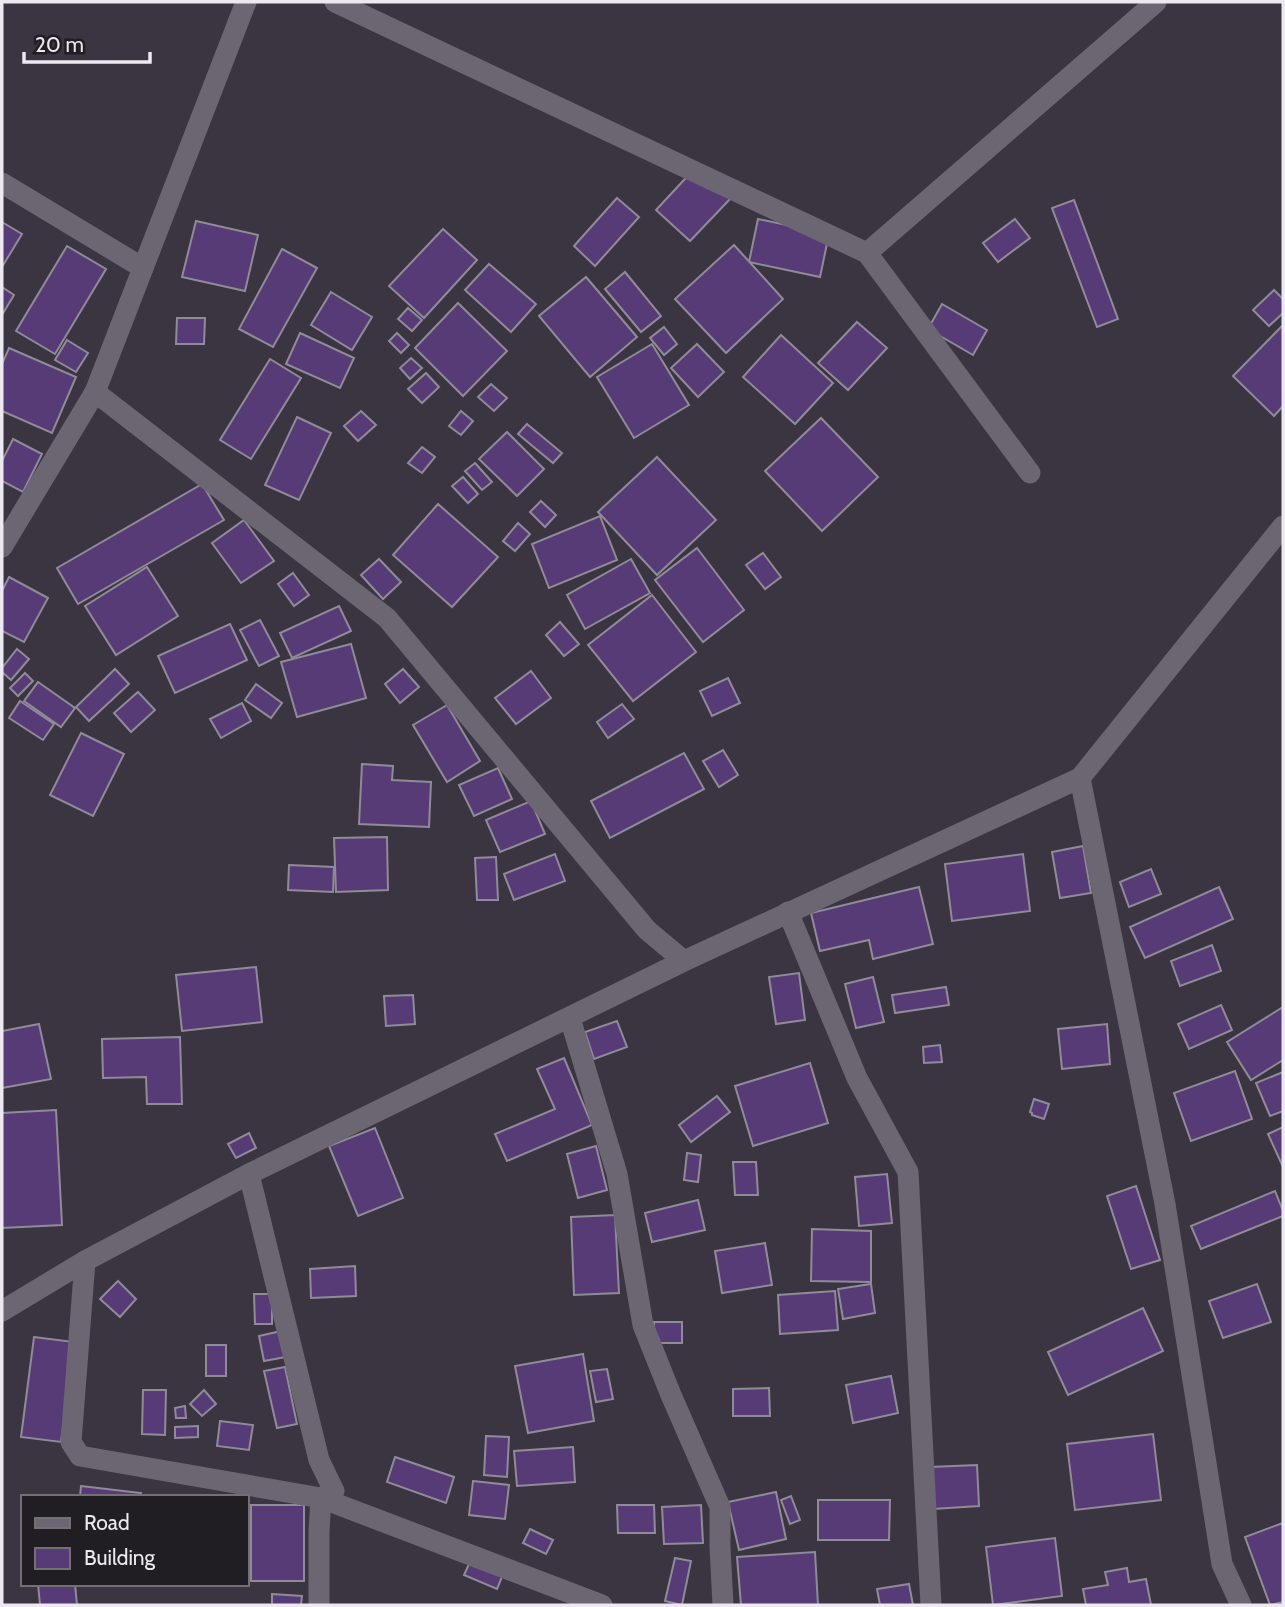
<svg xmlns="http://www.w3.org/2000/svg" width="1285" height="1607" font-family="Cabin,sans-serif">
	<rect width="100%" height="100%" fill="#3a3541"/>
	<g fill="#573b76" stroke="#908b98" stroke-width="2">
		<polygon points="697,166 731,198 690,241 656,210"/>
		<polygon points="617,198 639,217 595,266 574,246"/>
		<polygon points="1074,200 1118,319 1097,327 1052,208"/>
		<polygon points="758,219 829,234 820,277 749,262"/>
		<polygon points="1015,219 1030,238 998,262 983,243"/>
		<polygon points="196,221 258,235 245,291 182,277"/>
		<polygon points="2,222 22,234 2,267"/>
		<polygon points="443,229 477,260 424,318 389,286"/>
		<polygon points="734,245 783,299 726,353 675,299"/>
		<polygon points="67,246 106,269 55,354 16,331"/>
		<polygon points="282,249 317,268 273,347 239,329"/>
		<polygon points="489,264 536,304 511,332 465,290"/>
		<polygon points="625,272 661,316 641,332 605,289"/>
		<polygon points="586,277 637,337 590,377 539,316"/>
		<polygon points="2,287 14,295 2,315"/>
		<polygon points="1274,290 1283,299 1283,313 1269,326 1253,310"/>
		<polygon points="331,292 372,317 352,350 311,325"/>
		<polygon points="458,303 507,351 463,396 415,348"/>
		<polygon points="942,304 987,330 973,355 928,329"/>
		<polygon points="408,308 422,320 412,331 398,319"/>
		<polygon points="177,318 205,318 204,344 176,344"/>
		<polygon points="857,322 887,348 848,390 818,363"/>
		<polygon points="1283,325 1283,406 1274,416 1233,376"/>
		<polygon points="664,327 677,344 664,355 650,338"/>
		<polygon points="300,333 354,358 340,388 286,364"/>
		<polygon points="397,333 409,345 401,353 389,341"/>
		<polygon points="781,335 833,383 795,424 743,377"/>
		<polygon points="67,340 88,353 76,372 55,360"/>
		<polygon points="652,344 689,405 634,438 597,377"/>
		<polygon points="697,344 724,372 698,397 671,368"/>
		<polygon points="9,348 76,377 52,433 2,411 2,364"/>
		<polygon points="411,358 422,368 410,379 400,368"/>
		<polygon points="270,359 301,378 251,459 220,440"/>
		<polygon points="426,373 439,387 422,403 408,389"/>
		<polygon points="491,384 507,398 494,411 478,397"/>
		<polygon points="361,411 376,425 358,441 344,426"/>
		<polygon points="461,411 473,421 461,435 449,426"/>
		<polygon points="297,417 331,433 299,500 265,485"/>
		<polygon points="821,418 878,477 822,531 765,471"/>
		<polygon points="527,424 562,453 553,463 518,434"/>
		<polygon points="507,432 544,469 517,496 479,459"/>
		<polygon points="13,439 42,454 23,492 2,481 2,461"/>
		<polygon points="422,447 435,457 422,473 408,463"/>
		<polygon points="657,457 716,520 657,575 598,512"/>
		<polygon points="475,463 492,482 482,490 465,471"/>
		<polygon points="463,477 478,494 468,503 452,486"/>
		<polygon points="202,484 224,520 78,604 57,568"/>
		<polygon points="541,501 556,515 545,527 530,512"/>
		<polygon points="438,504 498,557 452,607 393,555"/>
		<polygon points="600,516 617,560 549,588 532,544"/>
		<polygon points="244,520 274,561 241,583 212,543"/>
		<polygon points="518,523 530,534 515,551 503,541"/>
		<polygon points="697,548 744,610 703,642 655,580"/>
		<polygon points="763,553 781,577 765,589 746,565"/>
		<polygon points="379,559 401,582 383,599 361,575"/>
		<polygon points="631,559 650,593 585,629 567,595"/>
		<polygon points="147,567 178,616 116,655 85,606"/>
		<polygon points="293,573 309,595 294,606 278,584"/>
		<polygon points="9,577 48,598 24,642 2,631 2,591"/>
		<polygon points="652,595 696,652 633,701 588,645"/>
		<polygon points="339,606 351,631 292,658 280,633"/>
		<polygon points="260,620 279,656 259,666 240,630"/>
		<polygon points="560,622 579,644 564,656 546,635"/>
		<polygon points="230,624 247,660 175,693 158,656"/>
		<polygon points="351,644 366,698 297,717 281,662"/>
		<polygon points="17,649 29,659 11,680 2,672 2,668"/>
		<polygon points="115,669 129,684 89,721 76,707"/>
		<polygon points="403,669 419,687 400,703 385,684"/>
		<polygon points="531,671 551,698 516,724 495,698"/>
		<polygon points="25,673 33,681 18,696 10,688"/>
		<polygon points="728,678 740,703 712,716 700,691"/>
		<polygon points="38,682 75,708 61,727 24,701"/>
		<polygon points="256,684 282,703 271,718 245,700"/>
		<polygon points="138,692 155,710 131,732 114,713"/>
		<polygon points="20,701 54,724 43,740 9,718"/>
		<polygon points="242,703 251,721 221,738 210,719"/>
		<polygon points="622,704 634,719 608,738 597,722"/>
		<polygon points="447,705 480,761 447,782 413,725"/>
		<polygon points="81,733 124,754 93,816 50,795"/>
		<polygon points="723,750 738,775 719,787 703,761"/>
		<polygon points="684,753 704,789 610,838 591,801"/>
		<polygon points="362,764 393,766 392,780 431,782 429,827 359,824"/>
		<polygon points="498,768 512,799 474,816 459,785"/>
		<polygon points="531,801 545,834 500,852 486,820"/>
		<polygon points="387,837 388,890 336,892 334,838"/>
		<polygon points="1083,846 1091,893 1060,898 1052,852"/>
		<polygon points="555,854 565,881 514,900 504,874"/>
		<polygon points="1023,854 1030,911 952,921 945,864"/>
		<polygon points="496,857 498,900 477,900 475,858"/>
		<polygon points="289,865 334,867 333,892 288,890"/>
		<polygon points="1151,869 1161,894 1129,907 1120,882"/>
		<polygon points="919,887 933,944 873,959 869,940 820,951 811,913"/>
		<polygon points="1219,887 1233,919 1145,958 1130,927"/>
		<polygon points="1212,945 1221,971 1180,986 1171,961"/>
		<polygon points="256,967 262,1022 182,1031 176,975"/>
		<polygon points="799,973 805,1020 776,1024 769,977"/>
		<polygon points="873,977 884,1022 856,1028 845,984"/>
		<polygon points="946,987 949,1005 895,1013 892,995"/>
		<polygon points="413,995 415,1024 386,1026 384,996"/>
		<polygon points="1221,1005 1232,1030 1189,1049 1178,1024"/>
		<polygon points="1283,1007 1283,1060 1251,1080 1227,1042"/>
		<polygon points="617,1021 627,1047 594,1059 585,1032"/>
		<polygon points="39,1024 51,1079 2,1088 2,1031"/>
		<polygon points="1107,1024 1110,1064 1062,1069 1058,1029"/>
		<polygon points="180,1037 182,1104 147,1104 146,1077 103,1078 102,1039"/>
		<polygon points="940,1045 942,1062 924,1063 923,1047"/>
		<polygon points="564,1058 592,1125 507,1161 495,1134 555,1109 537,1069"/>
		<polygon points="810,1063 828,1123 753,1146 735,1086"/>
		<polygon points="1235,1071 1252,1119 1191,1141 1174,1093"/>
		<polygon points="1283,1072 1283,1111 1270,1116 1256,1083"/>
		<polygon points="717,1096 730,1112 691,1142 679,1125"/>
		<polygon points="1034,1099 1049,1104 1044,1119 1032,1115 1032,1113 1030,1112"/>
		<polygon points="56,1110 62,1225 2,1228 2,1113"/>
		<polygon points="1283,1127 1283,1167 1268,1134"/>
		<polygon points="375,1128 403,1198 358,1216 329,1146"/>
		<polygon points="249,1133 256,1148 236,1158 228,1144"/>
		<polygon points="596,1146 607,1190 578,1198 567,1154"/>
		<polygon points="687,1153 701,1155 698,1182 684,1180"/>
		<polygon points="733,1162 756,1162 758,1195 735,1195"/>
		<polygon points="887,1174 892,1223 859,1226 855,1177"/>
		<polygon points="1136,1186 1160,1260 1131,1269 1107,1196"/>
		<polygon points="1275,1191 1283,1211 1283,1216 1201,1249 1191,1226"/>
		<polygon points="698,1200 705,1230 652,1242 645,1213"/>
		<polygon points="615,1215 619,1293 574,1295 571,1217"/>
		<polygon points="812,1229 871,1231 871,1282 811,1281"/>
		<polygon points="765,1243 772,1285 722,1293 715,1251"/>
		<polygon points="355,1266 356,1296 311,1298 310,1269"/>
		<polygon points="118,1281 136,1299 120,1317 100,1299"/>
		<polygon points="871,1284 875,1313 843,1319 838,1289"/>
		<polygon points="1257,1284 1271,1322 1223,1338 1209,1301"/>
		<polygon points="835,1291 838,1330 780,1334 778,1295"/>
		<polygon points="254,1294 272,1294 272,1324 255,1324"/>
		<polygon points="1143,1308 1163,1351 1068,1395 1048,1352"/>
		<rect x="654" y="1322" width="28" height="21"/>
		<polygon points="281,1331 286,1357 264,1361 259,1336"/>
		<polygon points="34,1337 74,1342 61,1442 21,1437"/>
		<rect x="206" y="1345" width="20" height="31"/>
		<polygon points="583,1354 594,1421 528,1433 515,1366"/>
		<polygon points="285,1367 297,1424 277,1428 264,1371"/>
		<polygon points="607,1369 613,1399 596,1402 590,1371"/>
		<polygon points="891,1376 898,1413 853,1423 846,1385"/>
		<polygon points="769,1388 770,1416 733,1416 733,1389"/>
		<polygon points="143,1390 166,1390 165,1435 142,1434"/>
		<polygon points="204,1390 216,1404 202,1416 190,1404"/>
		<polygon points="185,1406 186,1418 176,1418 175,1408"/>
		<polygon points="220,1421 253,1425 249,1450 217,1446"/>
		<polygon points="198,1426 198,1437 175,1438 175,1427"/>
		<polygon points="1153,1434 1161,1500 1075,1510 1067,1444"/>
		<polygon points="486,1436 509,1437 507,1477 484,1475"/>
		<polygon points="573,1447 575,1482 517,1486 514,1451"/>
		<polygon points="395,1457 454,1477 446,1503 387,1482"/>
		<polygon points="977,1465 979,1506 933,1509 930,1467"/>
		<polygon points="473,1481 509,1485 505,1519 469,1515"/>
		<polygon points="81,1486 141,1493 140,1497 80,1497"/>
		<polygon points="776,1492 786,1539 739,1550 728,1502"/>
		<polygon points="791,1496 800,1520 790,1524 781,1500"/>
		<polygon points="818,1500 890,1500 889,1540 818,1540"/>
		<rect x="251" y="1505" width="53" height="76"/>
		<polygon points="617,1505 654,1505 655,1533 618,1533"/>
		<polygon points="701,1505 703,1543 664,1544 662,1507"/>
		<polygon points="1283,1523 1283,1602 1270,1605 1245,1537"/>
		<polygon points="530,1529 553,1540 546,1554 523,1543"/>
		<polygon points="1055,1538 1062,1596 993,1605 986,1547"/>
		<polygon points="475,1551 507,1565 497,1589 464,1575"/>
		<polygon points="815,1552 818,1605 741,1605 737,1557"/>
		<polygon points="675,1558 691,1561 682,1605 665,1601"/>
		<polygon points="1127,1568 1129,1582 1146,1579 1151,1605 1086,1605 1083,1589 1108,1585 1105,1572"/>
		<polygon points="38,1584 75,1584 77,1605 40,1605"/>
		<polygon points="909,1584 913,1605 880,1605 877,1589"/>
		<polygon points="272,1594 302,1596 301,1605 272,1605"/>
	</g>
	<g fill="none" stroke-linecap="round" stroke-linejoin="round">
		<g stroke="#6c6673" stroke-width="21">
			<polyline points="335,2 867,253 1030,473"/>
			<polyline points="2,183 143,268"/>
			<polyline points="867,253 1156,2"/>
			<polyline points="95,392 387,618 647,930 684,961"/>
			<polyline points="2,547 95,392 246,2"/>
			<polyline points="1080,778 1165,1204 1222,1564 1241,1605"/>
			<polyline points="788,912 857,1078 908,1172 931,1605"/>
			<polyline points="570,1018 617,1174 643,1325 671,1395 720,1507 720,1547 723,1605"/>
			<polyline points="249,1174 319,1460 334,1491 321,1498 319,1531 319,1605"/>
			<polyline points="85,1261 71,1442 80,1456 321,1498 602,1605"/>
			<polyline points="2,1311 85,1261 249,1174 684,961 1080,778 1283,526"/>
		</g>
	</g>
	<rect width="1285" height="1607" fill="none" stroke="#ece9f1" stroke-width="7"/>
	<rect x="21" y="1495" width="228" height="91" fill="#201e23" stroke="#726f75" stroke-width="2"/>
	<rect x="35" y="1518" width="35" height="10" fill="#6c6673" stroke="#726f75" stroke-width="2"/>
	<text x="84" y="1530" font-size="21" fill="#ece9f1">Road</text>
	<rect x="35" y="1548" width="35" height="21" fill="#573b76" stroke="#726f75" stroke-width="2"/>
	<text x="84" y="1565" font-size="21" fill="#ece9f1">Building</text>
	<path d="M24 52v10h126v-10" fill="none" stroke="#ece9f1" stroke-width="3.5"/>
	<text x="35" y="52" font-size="21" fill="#ece9f1" stroke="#201e23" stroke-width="5" paint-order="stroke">20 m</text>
</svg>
